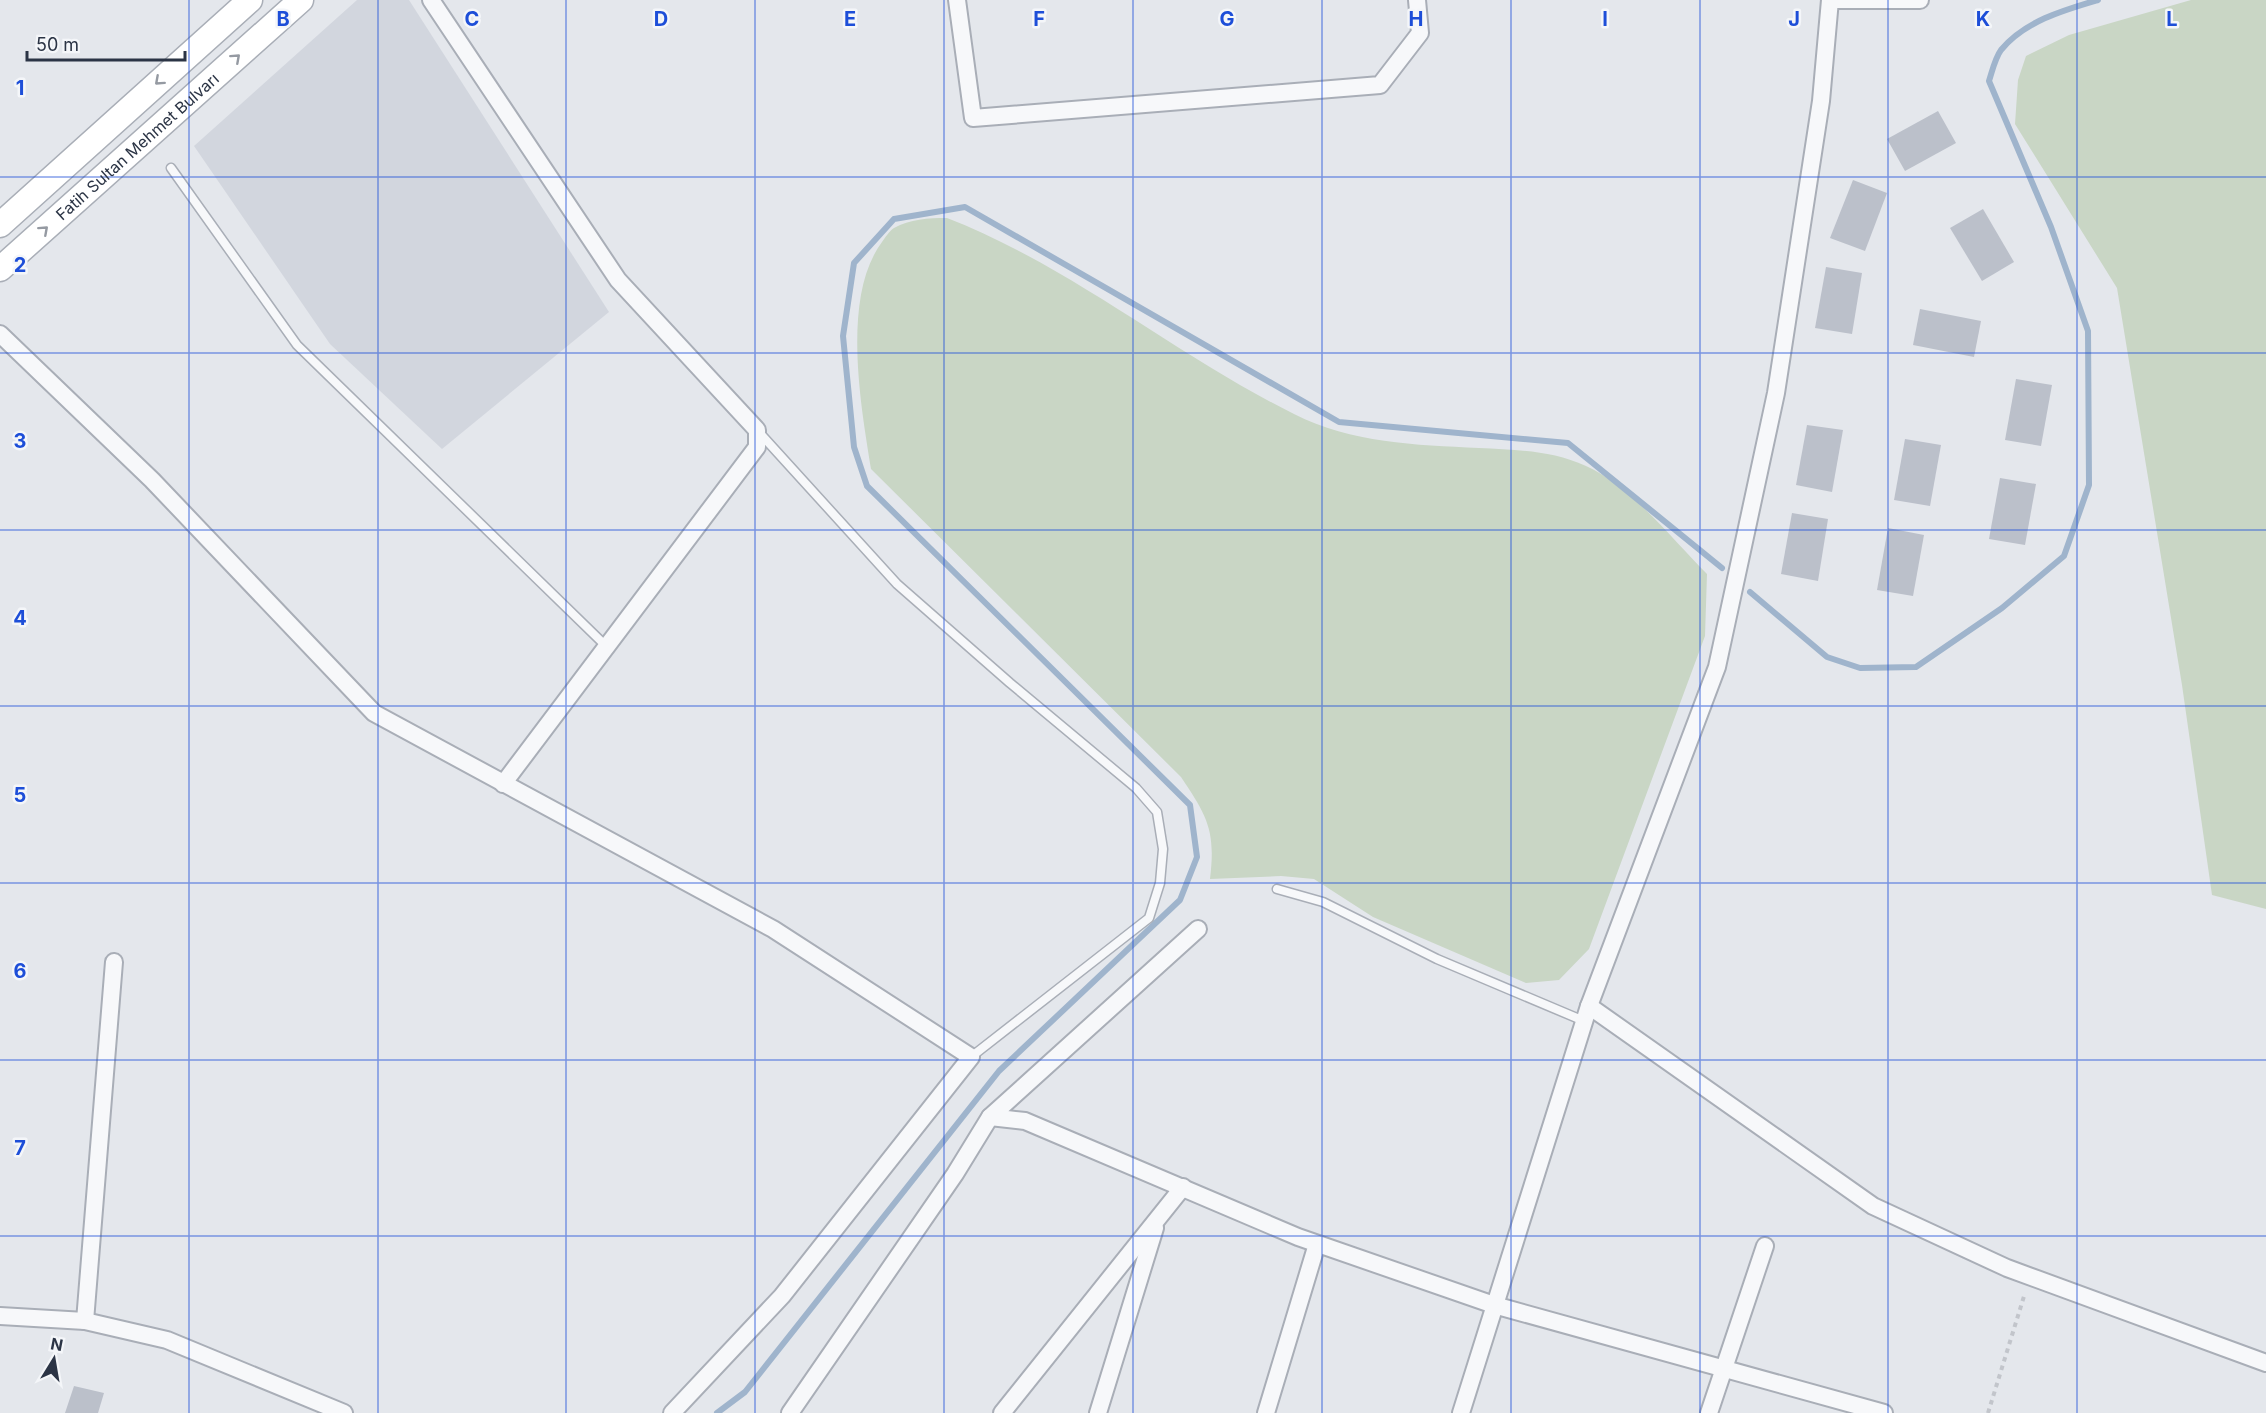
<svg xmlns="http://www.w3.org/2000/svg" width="2266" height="1413" font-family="Inter,sans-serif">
	<rect width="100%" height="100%" fill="#e4e7ec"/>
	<polygon fill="#d2d6de" points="357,0 409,0 609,312 442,449 330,344 194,146"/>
	<g fill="#c9d6c5">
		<polygon points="2191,0 2266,0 2266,909 2212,895 2182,685 2117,288 2015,124 2018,80 2026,56 2069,35"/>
		<path d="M 947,218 C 1071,266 1175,355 1294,414 C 1352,443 1415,445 1479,448 C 1516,450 1551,450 1586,466 C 1631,486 1672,539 1707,574 L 1705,636 L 1589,949 L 1559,980 L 1526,983 L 1373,917 L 1314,879 L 1281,876 L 1210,879 C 1216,830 1207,816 1181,777 L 871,469 C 861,406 841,297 882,242 C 885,238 889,231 894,228 C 910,219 928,218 947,218 Z"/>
	</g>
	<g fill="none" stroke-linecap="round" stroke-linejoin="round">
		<g stroke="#9fb4cc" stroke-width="6">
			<path d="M 1750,592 L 1827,657 L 1860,668 L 1916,667 L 2002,608 L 2064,556 L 2089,485 L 2088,331 L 2051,227 L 1989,81 C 1992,72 1995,58 2001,50 C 2025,21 2064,10 2098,0"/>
			<polyline points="717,1413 745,1392 999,1071 1180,900 1197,857 1190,805 867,486 854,447 843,336 854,263 894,219 965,207 1339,422 1568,443 1722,568"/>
		</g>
	</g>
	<g fill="#bbc0ca">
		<polygon points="1938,111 1956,143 1905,171 1887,139"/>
		<polygon points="1853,180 1887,193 1865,251 1830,238"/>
		<polygon points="1983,209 2014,262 1982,281 1950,228"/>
		<polygon points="1826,267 1862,273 1852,334 1815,328"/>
		<polygon points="1920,309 1981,321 1974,357 1913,345"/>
		<polygon points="2016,379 2052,385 2041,446 2005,440"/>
		<polygon points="1807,425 1843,430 1832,492 1796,485"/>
		<polygon points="1905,439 1941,445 1930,506 1894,500"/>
		<polygon points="2000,478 2036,484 2025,545 1989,539"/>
		<polygon points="1792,513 1828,519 1818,581 1781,574"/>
		<polygon points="1888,528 1924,535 1913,596 1877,590"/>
		<polygon points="74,1386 104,1393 98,1413 65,1413"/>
	</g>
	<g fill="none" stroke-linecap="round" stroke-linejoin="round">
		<defs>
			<g id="lane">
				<polyline points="171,168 297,345 607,647"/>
				<polyline points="757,430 897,584 1010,683 1136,788 1157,812 1163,849 1160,883 1149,918 971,1057"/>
				<polyline points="1277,889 1323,902 1437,959 1584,1021"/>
			</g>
			<g id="street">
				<polyline points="431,0 618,280 757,430 757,447 503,784"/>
				<polyline points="957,0 973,118 1380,85 1420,33 1417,0"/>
				<polyline points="1830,0 1920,0"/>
				<polyline points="0,334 152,480 374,713 773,929 971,1057 782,1296 672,1413"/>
				<polyline points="1589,1006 1873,1206 2007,1268 2266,1363"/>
				<polyline points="990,1117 1025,1121 1298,1237 1494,1305 1884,1413"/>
				<polyline points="0,1316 85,1321 167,1340 344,1413"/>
				<polyline points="85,1321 114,962"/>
				<polyline points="790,1413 955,1174 990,1117 1198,929"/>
				<polyline points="1002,1413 1183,1187"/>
				<polyline points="1098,1413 1155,1228"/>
				<polyline points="1266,1413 1317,1244"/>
				<polyline points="1461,1413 1589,1006 1717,667 1776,393 1821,101 1830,0"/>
				<polyline points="1709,1413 1765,1246"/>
			</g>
			<g id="secondary">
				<polyline points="0,225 250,0"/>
				<path id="s1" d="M 0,269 L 301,0"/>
			</g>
		</defs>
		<use href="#lane" stroke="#a9aeb7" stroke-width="11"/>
		<use href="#street" stroke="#a9aeb7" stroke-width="20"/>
		<use href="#secondary" stroke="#a9aeb7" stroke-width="27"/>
		<polyline stroke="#c2c5cb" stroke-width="4" stroke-dasharray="4.5 4.5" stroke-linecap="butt" points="1988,1413 2025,1293"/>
		<use href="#lane" stroke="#f7f8fa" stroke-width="8"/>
		<use href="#street" stroke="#f7f8fa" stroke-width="16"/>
		<use href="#secondary" stroke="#fff" stroke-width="24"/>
	</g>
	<defs><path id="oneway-chevron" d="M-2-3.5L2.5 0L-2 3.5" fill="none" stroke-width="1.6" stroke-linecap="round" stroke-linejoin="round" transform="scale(1.5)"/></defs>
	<g stroke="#959aa2">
		<use href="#oneway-chevron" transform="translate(236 58) rotate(-42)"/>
		<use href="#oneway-chevron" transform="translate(159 81) rotate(138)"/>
		<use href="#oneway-chevron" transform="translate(44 230) rotate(-42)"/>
	</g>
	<path fill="none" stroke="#1d4ed8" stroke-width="1.5" stroke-opacity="0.55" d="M 189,0 L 189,1413M 378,0 L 378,1413M 566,0 L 566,1413M 755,0 L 755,1413M 944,0 L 944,1413M 1133,0 L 1133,1413M 1322,0 L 1322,1413M 1511,0 L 1511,1413M 1700,0 L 1700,1413M 1888,0 L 1888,1413M 2077,0 L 2077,1413M 0,177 L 2266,177M 0,353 L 2266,353M 0,530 L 2266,530M 0,706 L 2266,706M 0,883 L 2266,883M 0,1060 L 2266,1060M 0,1236 L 2266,1236"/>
	<g text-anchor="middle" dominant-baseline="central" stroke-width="5" stroke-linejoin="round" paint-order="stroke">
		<g font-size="16" fill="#2b3445" stroke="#f4f6f9">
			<text stroke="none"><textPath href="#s1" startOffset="184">Fatih Sultan Mehmet Bulvarı</textPath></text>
		</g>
	</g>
	<g font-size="20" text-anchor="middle" font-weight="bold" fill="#1d4ed8" stroke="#f4f6f9" stroke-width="5" stroke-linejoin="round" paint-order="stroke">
		<text x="283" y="26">B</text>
		<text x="472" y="26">C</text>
		<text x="661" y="26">D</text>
		<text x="850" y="26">E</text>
		<text x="1039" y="26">F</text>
		<text x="1227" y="26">G</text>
		<text x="1416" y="26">H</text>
		<text x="1605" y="26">I</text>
		<text x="1794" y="26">J</text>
		<text x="1983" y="26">K</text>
		<text x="2172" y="26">L</text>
		<text x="20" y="95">1</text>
		<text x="20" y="272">2</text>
		<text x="20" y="448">3</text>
		<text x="20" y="625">4</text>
		<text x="20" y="802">5</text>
		<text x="20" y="978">6</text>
		<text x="20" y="1155">7</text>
	</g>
	<g transform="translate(54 1359) rotate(11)" stroke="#f4f6f9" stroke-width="4.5" paint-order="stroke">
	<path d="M0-4.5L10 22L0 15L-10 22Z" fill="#2b3445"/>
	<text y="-9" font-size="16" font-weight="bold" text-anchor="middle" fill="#2b3445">N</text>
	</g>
	<path d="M27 51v9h158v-9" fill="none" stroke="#2b3445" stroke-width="3"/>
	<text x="36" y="51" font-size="18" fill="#2b3445" stroke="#f4f6f9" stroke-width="4.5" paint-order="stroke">50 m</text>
</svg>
